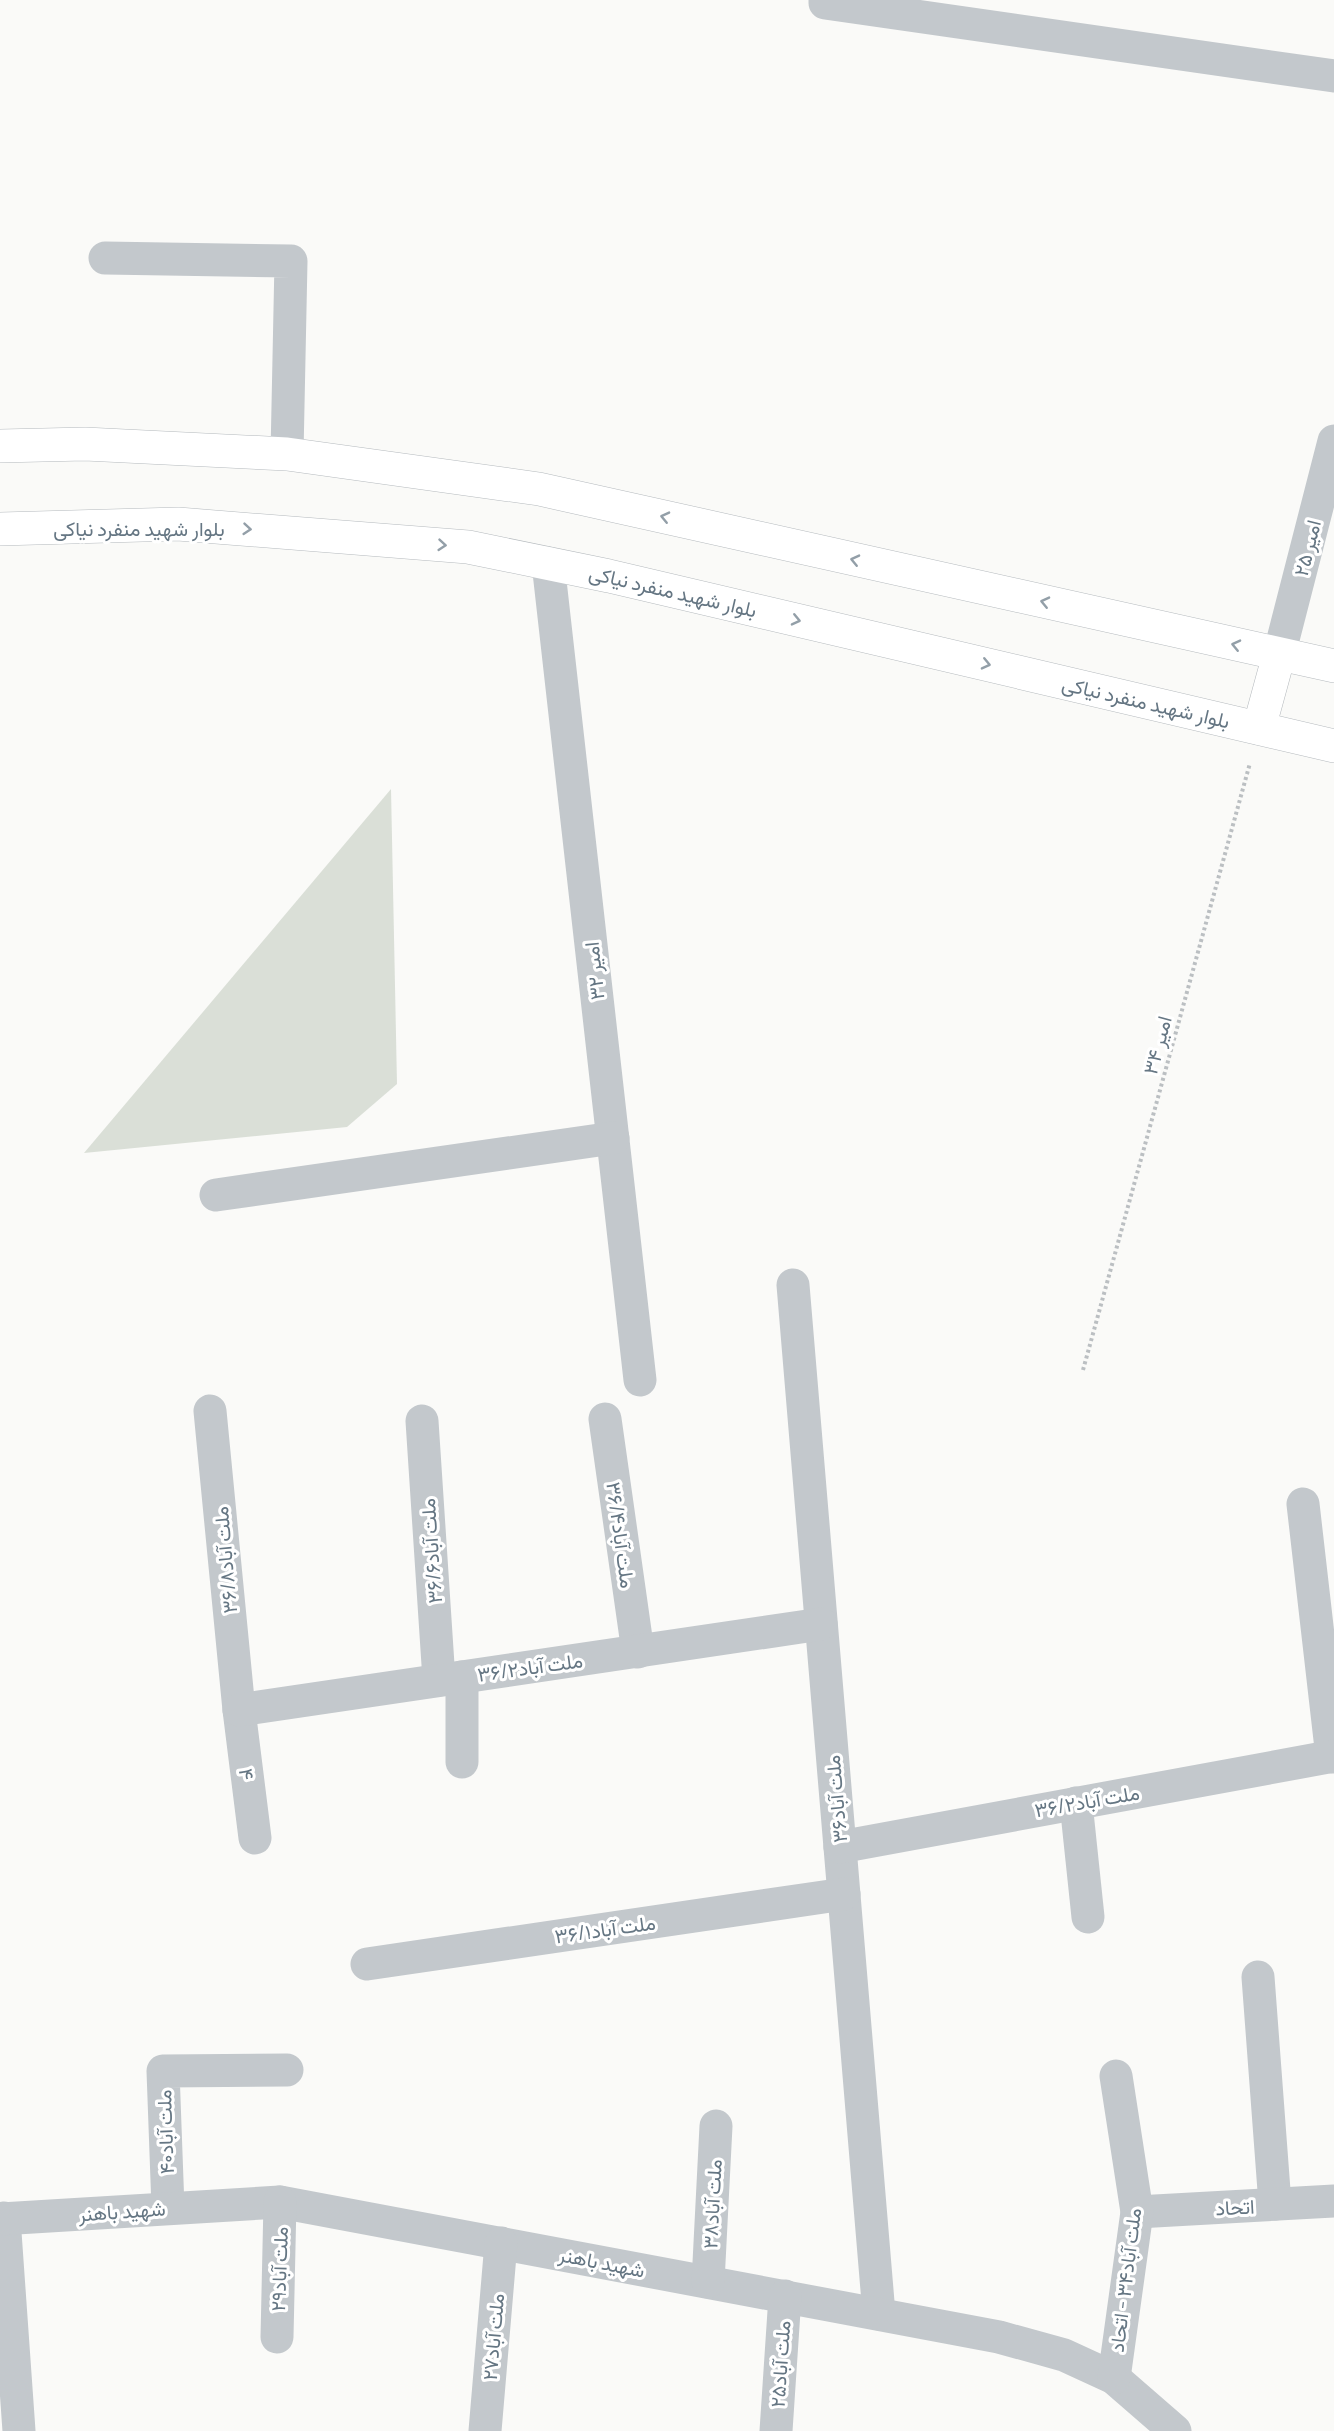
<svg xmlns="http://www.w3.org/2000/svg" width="1334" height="2431" font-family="Manrope,Vazirmatn,sans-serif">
	<rect width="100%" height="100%" fill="#fafaf8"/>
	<polygon fill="#dadfd7" points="391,789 397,1084 347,1127 84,1153"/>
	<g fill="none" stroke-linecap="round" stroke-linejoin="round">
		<defs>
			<g id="major">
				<polyline points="0,446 85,444 287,454 539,489 1334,666"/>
				<polyline points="0,529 178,524 468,547 609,576 1334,746"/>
				<polyline points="1259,728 1279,655"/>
			</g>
		</defs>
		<use href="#major" stroke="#b5babe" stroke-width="34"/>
		<polyline stroke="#bbbfc2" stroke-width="4" stroke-dasharray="3 3" stroke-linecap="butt" points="1083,1370 1250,763"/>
		<g stroke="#c3c8cc" stroke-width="33">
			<polyline points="825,0 825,3 1334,76"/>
			<polyline points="105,258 291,261 287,454"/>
			<polyline points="548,563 640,1380"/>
			<polyline points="1279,655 1334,441"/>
			<polyline points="216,1195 613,1138"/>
			<polyline points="793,1285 879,2314"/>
			<polyline points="210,1411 239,1710 255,1838"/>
			<polyline points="605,1419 638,1652"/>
			<polyline points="422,1421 439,1680"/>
			<polyline points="1303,1504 1332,1757"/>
			<polyline points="239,1710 821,1624"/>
			<polyline points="462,1762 462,1677"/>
			<polyline points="1076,1803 1088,1917"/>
			<polyline points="840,1847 1334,1756"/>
			<polyline points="367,1964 844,1894"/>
			<polyline points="1258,1977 1275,2204"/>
			<polyline points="168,2208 163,2071 287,2070"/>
			<polyline points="1137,2212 1334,2201"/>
			<polyline points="4,2218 19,2431"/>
			<polyline points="0,2219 280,2202 999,2337 1064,2355 1114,2378 1175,2431"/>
			<polyline points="708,2282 716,2126"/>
			<polyline points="277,2337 280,2202"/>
			<polyline points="1114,2378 1137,2212 1116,2076"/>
			<polyline points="485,2431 501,2243"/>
			<polyline points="776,2431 785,2296"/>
		</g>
		<use href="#major" stroke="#fff" stroke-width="33"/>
	</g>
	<defs><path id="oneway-chevron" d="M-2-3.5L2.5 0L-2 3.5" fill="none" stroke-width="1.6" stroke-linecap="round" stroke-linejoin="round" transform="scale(1.5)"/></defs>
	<g stroke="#939fa8">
		<use href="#oneway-chevron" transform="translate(665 517) rotate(-167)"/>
		<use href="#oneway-chevron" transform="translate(247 529) rotate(5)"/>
		<use href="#oneway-chevron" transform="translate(442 545) rotate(5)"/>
		<use href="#oneway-chevron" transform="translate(855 560) rotate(-167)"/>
		<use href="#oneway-chevron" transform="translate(1045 602) rotate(-167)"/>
		<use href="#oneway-chevron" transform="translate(796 620) rotate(13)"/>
		<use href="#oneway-chevron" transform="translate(1236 645) rotate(-167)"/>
		<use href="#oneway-chevron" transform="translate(986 664) rotate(13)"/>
	</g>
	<g text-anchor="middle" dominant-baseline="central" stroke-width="6" stroke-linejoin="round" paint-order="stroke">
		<g font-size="20" fill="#657683" stroke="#fff">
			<text x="139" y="528">بلوار شهید منفرد نیاکی</text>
			<text transform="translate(1307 548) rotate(-76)">امیر ۲۵</text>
			<text transform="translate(673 591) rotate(13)">بلوار شهید منفرد نیاکی</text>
			<text transform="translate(1146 702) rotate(13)">بلوار شهید منفرد نیاکی</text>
			<text transform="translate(594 971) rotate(-96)">امیر ۳۲</text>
			<text transform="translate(1157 1045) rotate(-75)">امیر ۳۴</text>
			<text transform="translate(621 1535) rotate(82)">ملت آباد۳۶/۴</text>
			<text transform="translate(431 1551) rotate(-94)">ملت آباد۳۶/۶</text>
			<text transform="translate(225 1560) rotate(-95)">ملت آباد۳۶/۸</text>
			<text transform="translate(530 1667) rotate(-8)">ملت آباد۳۶/۲</text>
			<text transform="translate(247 1774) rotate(83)">۴</text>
			<text transform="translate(836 1799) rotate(-95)">ملت آباد۳۶</text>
			<text transform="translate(1087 1801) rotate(-10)">ملت آباد۳۶/۲</text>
			<text transform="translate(605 1929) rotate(-8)">ملت آباد۳۶/۱</text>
			<text transform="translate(165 2132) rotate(-92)">ملت آباد۴۰</text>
			<text transform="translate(712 2204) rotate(-87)">ملت آباد۳۸</text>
			<text transform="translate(1235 2207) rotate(-3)">اتحاد</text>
			<text transform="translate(122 2211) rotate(-4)">شهید باهنر</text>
			<text transform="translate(602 2262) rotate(11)">شهید باهنر</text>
			<text transform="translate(279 2269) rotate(-88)">ملت آباد۲۹</text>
			<text transform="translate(1125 2280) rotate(-83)">ملت آباد۳۴ - اتحاد</text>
			<text transform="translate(493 2337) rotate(-85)">ملت آباد۲۷</text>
			<text transform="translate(780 2364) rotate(-86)">ملت آباد۲۵</text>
		</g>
	</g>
</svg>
